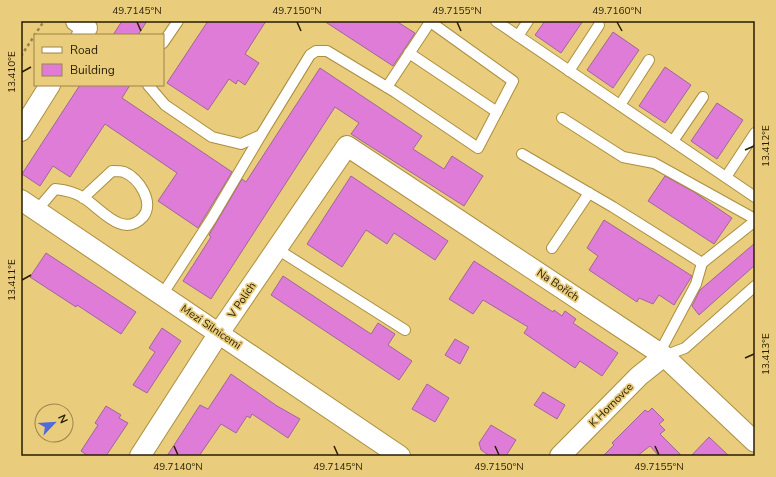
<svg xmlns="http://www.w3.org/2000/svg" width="776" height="477" font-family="'Nunito Sans',sans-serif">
	<rect width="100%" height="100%" fill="#e9cc7c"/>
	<g fill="#de7cd7" stroke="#a0669b">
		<polygon points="122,21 147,21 138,35 113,35"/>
		<polygon points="208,21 266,21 245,54 259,63 245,85 238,80 236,84 229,79 208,110 167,83"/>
		<polygon points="324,21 396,21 415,33 393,66"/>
		<polygon points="545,21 583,21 561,53 535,35"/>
		<polygon points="613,32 639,50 613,88 587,70"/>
		<polygon points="665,67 691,85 665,123 639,106"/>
		<polygon points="320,68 422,136 413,149 444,169 452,156 483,176 464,206 351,134 359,123 335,107 211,299 183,281 211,237 209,235 242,179 246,182"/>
		<polygon points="80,85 130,85 122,98 232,172 198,228 158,201 177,173 105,124 70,177 53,166 40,186 22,174"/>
		<polygon points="717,103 743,120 717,159 691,141"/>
		<polygon points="351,176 448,241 435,260 394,233 387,244 366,230 342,267 307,244"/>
		<polygon points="665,176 694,192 732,218 714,244 648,201"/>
		<polygon points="604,220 692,276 674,305 659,295 653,304 639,298 637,302 589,270 598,256 587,248"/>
		<polygon points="755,243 755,265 699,315 692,306 700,290"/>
		<polygon points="46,253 136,312 121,334 77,305 76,307 30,277"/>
		<polygon points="474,261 553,312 554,310 562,316 565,311 576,319 573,323 618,353 602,376 580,361 575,368 524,333 528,327 483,300 473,314 449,299"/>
		<polygon points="283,276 371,334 378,323 395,334 388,345 412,361 399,380 271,295"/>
		<polygon points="162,328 181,341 147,393 133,385 155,352 149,348"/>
		<polygon points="455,339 469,347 460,364 445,355"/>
		<polygon points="231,374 277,406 300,419 288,438 252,414 250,418 247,416 236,433 221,424 199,456 167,456 200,405 208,409"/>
		<polygon points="427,384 449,398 435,422 412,409"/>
		<polygon points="543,392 565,405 557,419 534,405"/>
		<polygon points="106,406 121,415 119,418 128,423 106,456 88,456 81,451 98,425 95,423"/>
		<polygon points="652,408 664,420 659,424 665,430 660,434 682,456 659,456 650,446 637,456 603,456 614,445 612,443 645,410 648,412"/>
		<polygon points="491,425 516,440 506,456 490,456 481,450 479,443"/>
		<polygon points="709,437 729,456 691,456"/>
	</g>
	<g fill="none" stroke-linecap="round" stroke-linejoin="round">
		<defs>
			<g id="lane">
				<polyline points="496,21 755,197"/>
				<polyline points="518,36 528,21"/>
				<polyline points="163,43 178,21"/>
				<polyline points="409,53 497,112"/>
				<polyline points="569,71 599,25"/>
				<polyline points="148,85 165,105 212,137 241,144 261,135 310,55 316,51 327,51 395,92 478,148 513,81 429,21"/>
				<polyline points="387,87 430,22"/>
				<polyline points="620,105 649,60"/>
				<polyline points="562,118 623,157 654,163 755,219"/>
				<polyline points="673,141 703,97"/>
				<polyline points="522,154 613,207 702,263"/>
				<polyline points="726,177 755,133"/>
				<path d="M 37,210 L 55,189 C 65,190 75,192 84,198 C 101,209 123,239 143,217 C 155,203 139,178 124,172 C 121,171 116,171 112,171 L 83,198"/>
				<polyline points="755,221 702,263 696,284 662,348 664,356 685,348 755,286"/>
				<polyline points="552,248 589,193"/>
				<polyline points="277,249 405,330"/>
				<polyline points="162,295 212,218 261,135"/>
			</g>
			<g id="street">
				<polyline points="76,21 87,28 82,35"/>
				<polyline points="21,131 50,85"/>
				<polyline points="21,200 400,456"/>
				<polyline points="140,456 219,333 347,146 664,356 755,442"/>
				<polyline points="560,456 639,376 664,356"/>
			</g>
		</defs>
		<use href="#lane" stroke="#ab8f3f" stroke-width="12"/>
		<use href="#street" stroke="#ab8f3f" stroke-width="22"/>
		<polyline stroke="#998349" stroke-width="2.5" stroke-dasharray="3 3" stroke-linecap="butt" points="21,56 44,21"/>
		<use href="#lane" stroke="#fff" stroke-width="10"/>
		<use href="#street" stroke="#fff" stroke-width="20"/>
	</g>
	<path fill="none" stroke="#291d00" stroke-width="1.5" d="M 137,22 L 141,31M 297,22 L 301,31M 457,22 L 461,31M 617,22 L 622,31M 22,72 L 31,67M 745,150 L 754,146M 22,280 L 31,275M 745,358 L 754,354M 174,446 L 178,455M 334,446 L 338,455M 495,446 L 499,455M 655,446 L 659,455"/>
	<g text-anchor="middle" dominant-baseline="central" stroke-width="3.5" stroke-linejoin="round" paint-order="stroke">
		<g font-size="11" fill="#291d00" stroke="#e9cc7c">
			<text transform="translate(558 285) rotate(34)">Na Bořích</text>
			<text transform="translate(242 300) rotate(-56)">V Polích</text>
			<text transform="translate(211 327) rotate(34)">Mezi Silnicemi</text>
			<text transform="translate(611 405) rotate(-45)">K Hornovce</text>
		</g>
	</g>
	<rect width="776" height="477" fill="none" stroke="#e9cc7c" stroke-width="44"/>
	<rect x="34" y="34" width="130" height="52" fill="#e9cc7c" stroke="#9c864a"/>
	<rect x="42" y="47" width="20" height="6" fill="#ffffff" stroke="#9c864a"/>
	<text x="70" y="54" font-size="12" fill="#291d00">Road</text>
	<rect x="42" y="64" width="20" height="12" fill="#de7cd7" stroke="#9c864a"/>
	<text x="70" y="74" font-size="12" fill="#291d00">Building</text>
	<g transform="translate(54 423) rotate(65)"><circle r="19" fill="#e9cc7c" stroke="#9c864a"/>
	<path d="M0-3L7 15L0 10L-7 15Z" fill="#4e6adf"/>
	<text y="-6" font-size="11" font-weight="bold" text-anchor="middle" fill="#291d00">N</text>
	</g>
	<rect x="22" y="22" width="732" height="433" fill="none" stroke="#291d00" stroke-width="1.5"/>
	<g font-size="10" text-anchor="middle" fill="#291d00">
		<text x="137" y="14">49.7145°N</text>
		<text x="297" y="14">49.7150°N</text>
		<text x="457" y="14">49.7155°N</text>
		<text x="617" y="14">49.7160°N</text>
		<text transform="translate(11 72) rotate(-90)" y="4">13.410°E</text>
		<text transform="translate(765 146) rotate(-90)" y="4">13.412°E</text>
		<text transform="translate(11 280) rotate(-90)" y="4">13.411°E</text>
		<text transform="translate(765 354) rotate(-90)" y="4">13.413°E</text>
		<text x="178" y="470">49.7140°N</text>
		<text x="338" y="470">49.7145°N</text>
		<text x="499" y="470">49.7150°N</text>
		<text x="659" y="470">49.7155°N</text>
	</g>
</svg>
